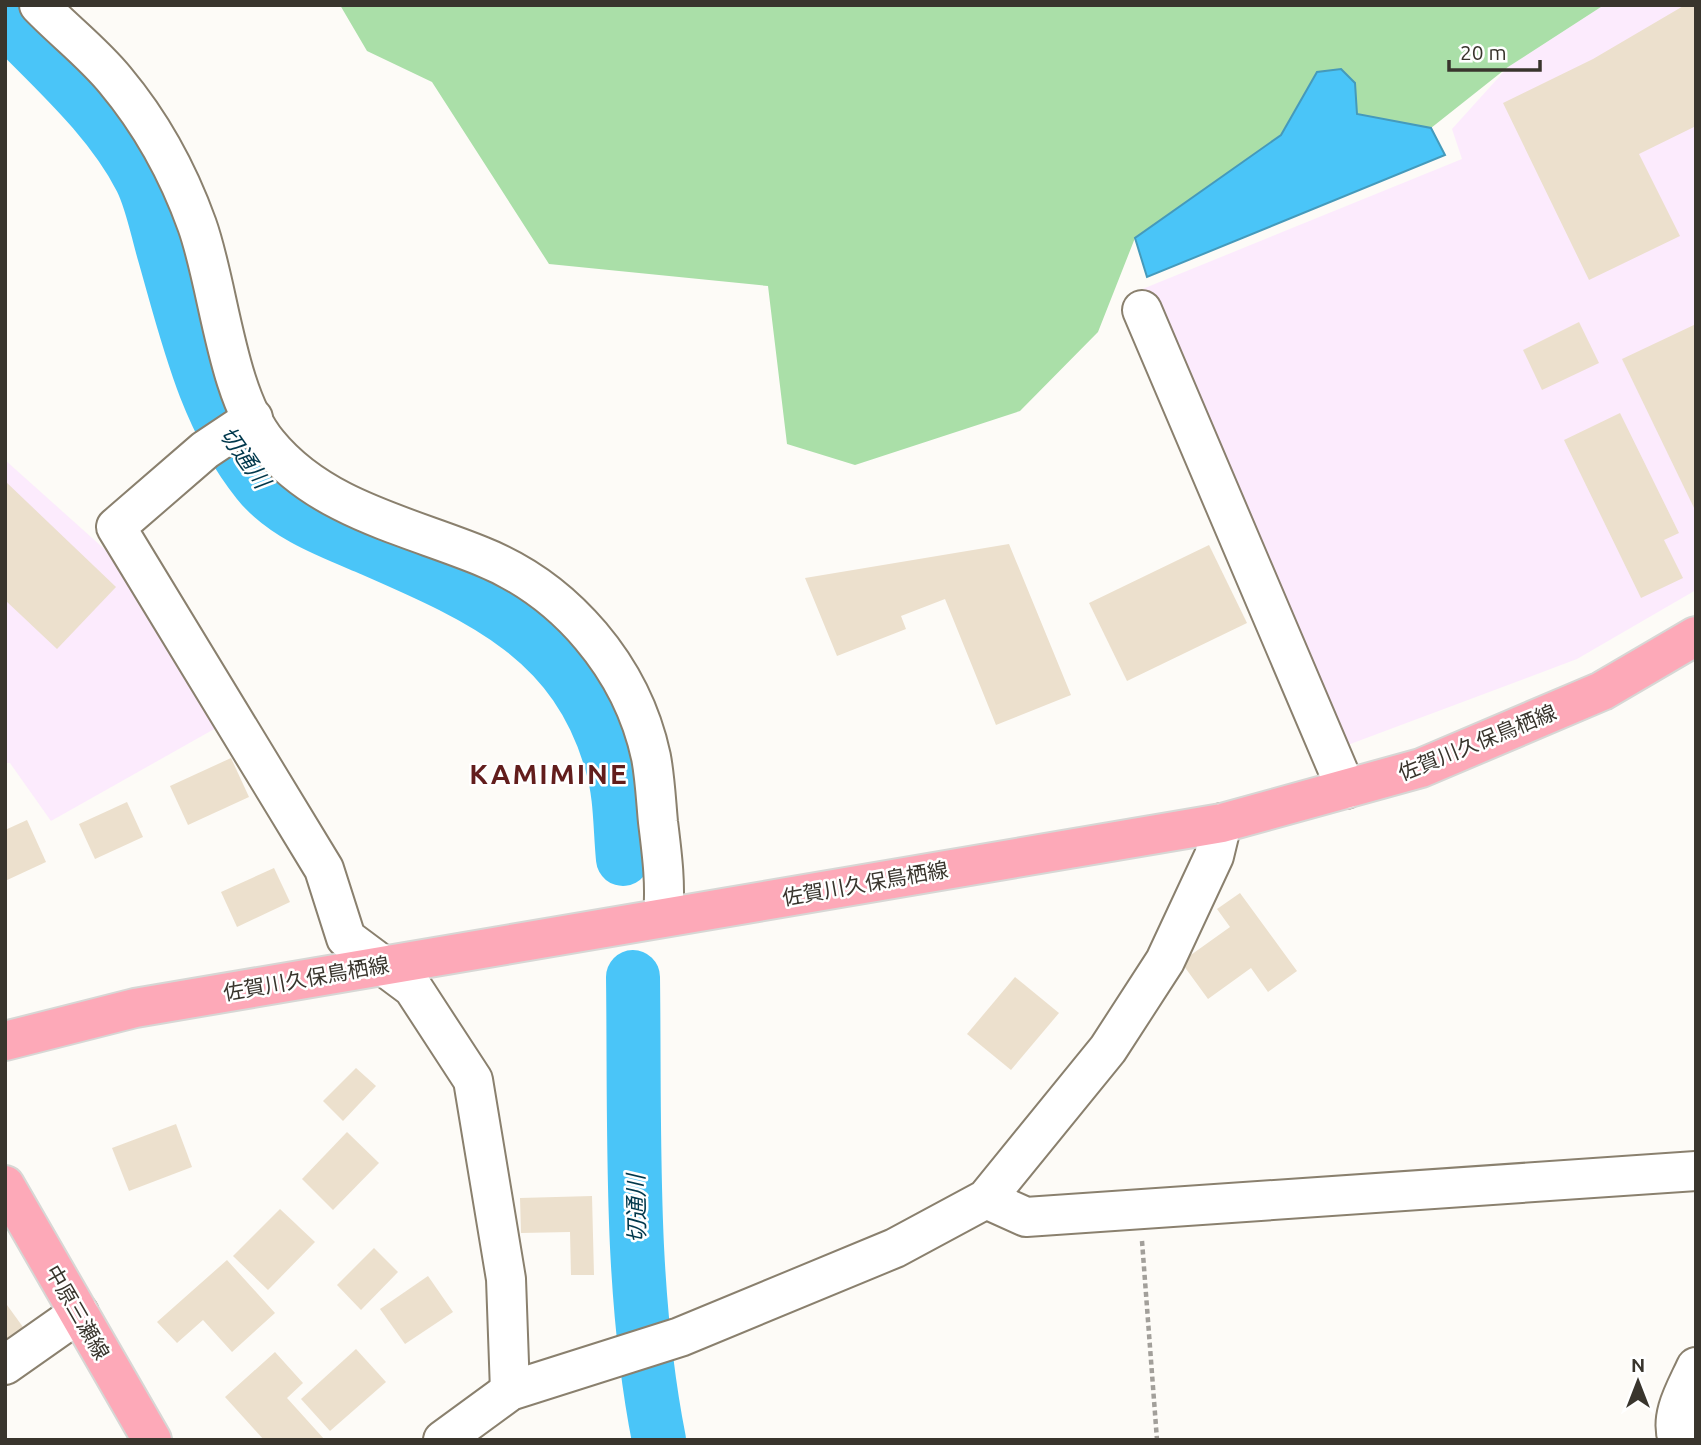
<svg xmlns="http://www.w3.org/2000/svg" width="1701" height="1445" font-family="Ubuntu,'Noto Sans JP',sans-serif">
	<rect width="100%" height="100%" fill="#fdfbf7"/>
	<g fill="#fcebfd">
		<polygon points="1604,5 1696,5 1696,590 1577,659 1337,749 1140,290 1462,159 1452,129 1508,67"/>
		<polygon points="5,460 120,563 216,728 51,821 10,763 5,763"/>
	</g>
	<polygon fill="#aadfa8" points="340,5 1604,5 1508,67 1431,128 1356,114 1317,72 1281,135 1135,238 1098,332 1020,411 855,465 787,444 768,286 549,264 432,82 367,51"/>
	<polygon fill="#4ac5f8" stroke="#459abb" stroke-width="2" points="1341,69 1355,83 1357,114 1431,128 1445,155 1147,277 1135,238 1281,135 1317,72"/>
	<g fill="none" stroke-linecap="round" stroke-linejoin="round">
		<g stroke="#4ac5f8" stroke-width="54">
			<path d="M 5,19 C 53,69 109,117 141,179 C 152,201 157,229 164,253 C 187,333 205,416 258,482 C 285,516 333,533 371,549 C 483,598 577,639 612,765 C 621,795 620,829 623,859"/>
			<path d="M 633,977 C 635,1131 629,1288 659,1440"/>
		</g>
	</g>
	<g fill="#ece0cd">
		<polygon points="1685,5 1696,5 1696,126 1639,154 1680,236 1589,280 1503,103 1593,59"/>
		<polygon points="1579,322 1599,363 1542,390 1523,350"/>
		<polygon points="1696,324 1696,512 1622,359"/>
		<polygon points="1620,413 1679,533 1664,540 1683,578 1641,598 1564,440"/>
		<polygon points="5,481 116,587 57,649 5,600"/>
		<polygon points="1009,544 1071,695 996,725 945,599 901,616 906,629 837,656 805,578"/>
		<polygon points="1209,545 1247,623 1127,681 1089,603"/>
		<polygon points="231,758 249,797 188,825 170,786"/>
		<polygon points="127,802 143,837 95,859 79,824"/>
		<polygon points="27,820 46,862 5,881 5,830"/>
		<polygon points="274,868 290,902 237,927 221,892"/>
		<polygon points="1240,893 1297,971 1268,992 1251,968 1208,999 1181,962 1230,927 1217,909"/>
		<polygon points="1015,977 1059,1013 1011,1070 967,1034"/>
		<polygon points="356,1068 376,1086 343,1121 323,1101"/>
		<polygon points="176,1124 192,1167 129,1191 112,1148"/>
		<polygon points="347,1132 379,1163 333,1210 302,1179"/>
		<polygon points="592,1196 594,1275 571,1275 570,1232 521,1233 520,1198"/>
		<polygon points="280,1209 315,1242 268,1290 233,1256"/>
		<polygon points="374,1248 398,1272 361,1310 337,1285"/>
		<polygon points="227,1260 275,1313 232,1352 203,1320 177,1343 157,1322"/>
		<polygon points="428,1276 453,1312 405,1344 380,1309"/>
		<polygon points="7,1305 28,1334 5,1350 5,1306"/>
		<polygon points="356,1349 386,1382 330,1431 301,1399"/>
		<polygon points="275,1352 303,1383 287,1398 325,1440 264,1440 225,1397"/>
	</g>
	<g fill="none" stroke-linecap="round" stroke-linejoin="round">
		<defs>
			<g id="minor">
				<path d="M 39,5 C 64,31 93,53 115,80 C 151,123 178,172 197,225 C 219,286 226,394 268,444 C 321,509 408,526 481,556 C 566,590 632,668 651,757 C 655,778 656,801 658,822 C 662,854 666,884 663,917"/>
				<polyline points="1142,310 1346,789"/>
				<polyline points="253,418 205,450 116,527 324,869 346,938 413,988 473,1080 506,1279 510,1391"/>
				<polyline points="986,1199 1026,1217 1696,1171"/>
				<polyline points="5,1365 79,1313"/>
				<polyline points="443,1440 510,1391 680,1337 895,1248 986,1199 1108,1049 1165,961 1214,856 1222,823"/>
				<path d="M 1678,1440 C 1669,1416 1686,1389 1696,1367"/>
			</g>
			<g id="major">
				<polyline points="5,1041 135,1008 1222,823 1421,768 1602,691 1696,636"/>
				<polyline points="5,1185 152,1440"/>
			</g>
		</defs>
		<use href="#minor" stroke="#8a806e" stroke-width="42"/>
		<use href="#major" stroke="#d7d7d5" stroke-width="42"/>
		<polyline stroke="#a29f9a" stroke-width="4.5" stroke-dasharray="5 3.5" stroke-linecap="butt" points="1142,1241 1157,1440"/>
		<use href="#minor" stroke="#fff" stroke-width="38"/>
		<use href="#major" stroke="#fda9b8" stroke-width="38"/>
	</g>
	<g text-anchor="middle" dominant-baseline="central" stroke-width="5" stroke-linejoin="round" paint-order="stroke">
		<g font-size="21" fill="#39352d" stroke="#fff">
			<text transform="translate(1477 742) rotate(-22)">佐賀川久保鳥栖線</text>
			<text transform="translate(865 883) rotate(-10)">佐賀川久保鳥栖線</text>
			<text transform="translate(306 978) rotate(-10)">佐賀川久保鳥栖線</text>
			<text transform="translate(78 1312) rotate(60)">中原三瀬線</text>
		</g>
		<g font-size="23" font-style="italic" fill="#00384c" stroke="#fff">
			<text transform="translate(245 457) rotate(55)">切通川</text>
			<text transform="translate(636 1209) rotate(-91)">切通川</text>
		</g>
		<g font-size="28" font-weight="bold" letter-spacing="2" fill="#621d1c" stroke="#fff">
			<text x="549" y="773">KAMIMINE</text>
		</g>
	</g>
	<rect width="1701" height="1445" fill="none" stroke="#39352d" stroke-width="14"/>
	<g transform="translate(1638 1382)" stroke="#ffffff" stroke-width="5" paint-order="stroke">
	<path d="M0-5L12 26L0 18L-12 26Z" fill="#39352d"/>
	<text y="-10" font-size="19" font-weight="bold" text-anchor="middle" fill="#39352d">N</text>
	</g>
	<path d="M1449 60v10h91v-10" fill="none" stroke="#39352d" stroke-width="3.5"/>
	<text x="1460" y="60" font-size="21" fill="#39352d" stroke="#ffffff" stroke-width="5" paint-order="stroke">20 m</text>
</svg>
